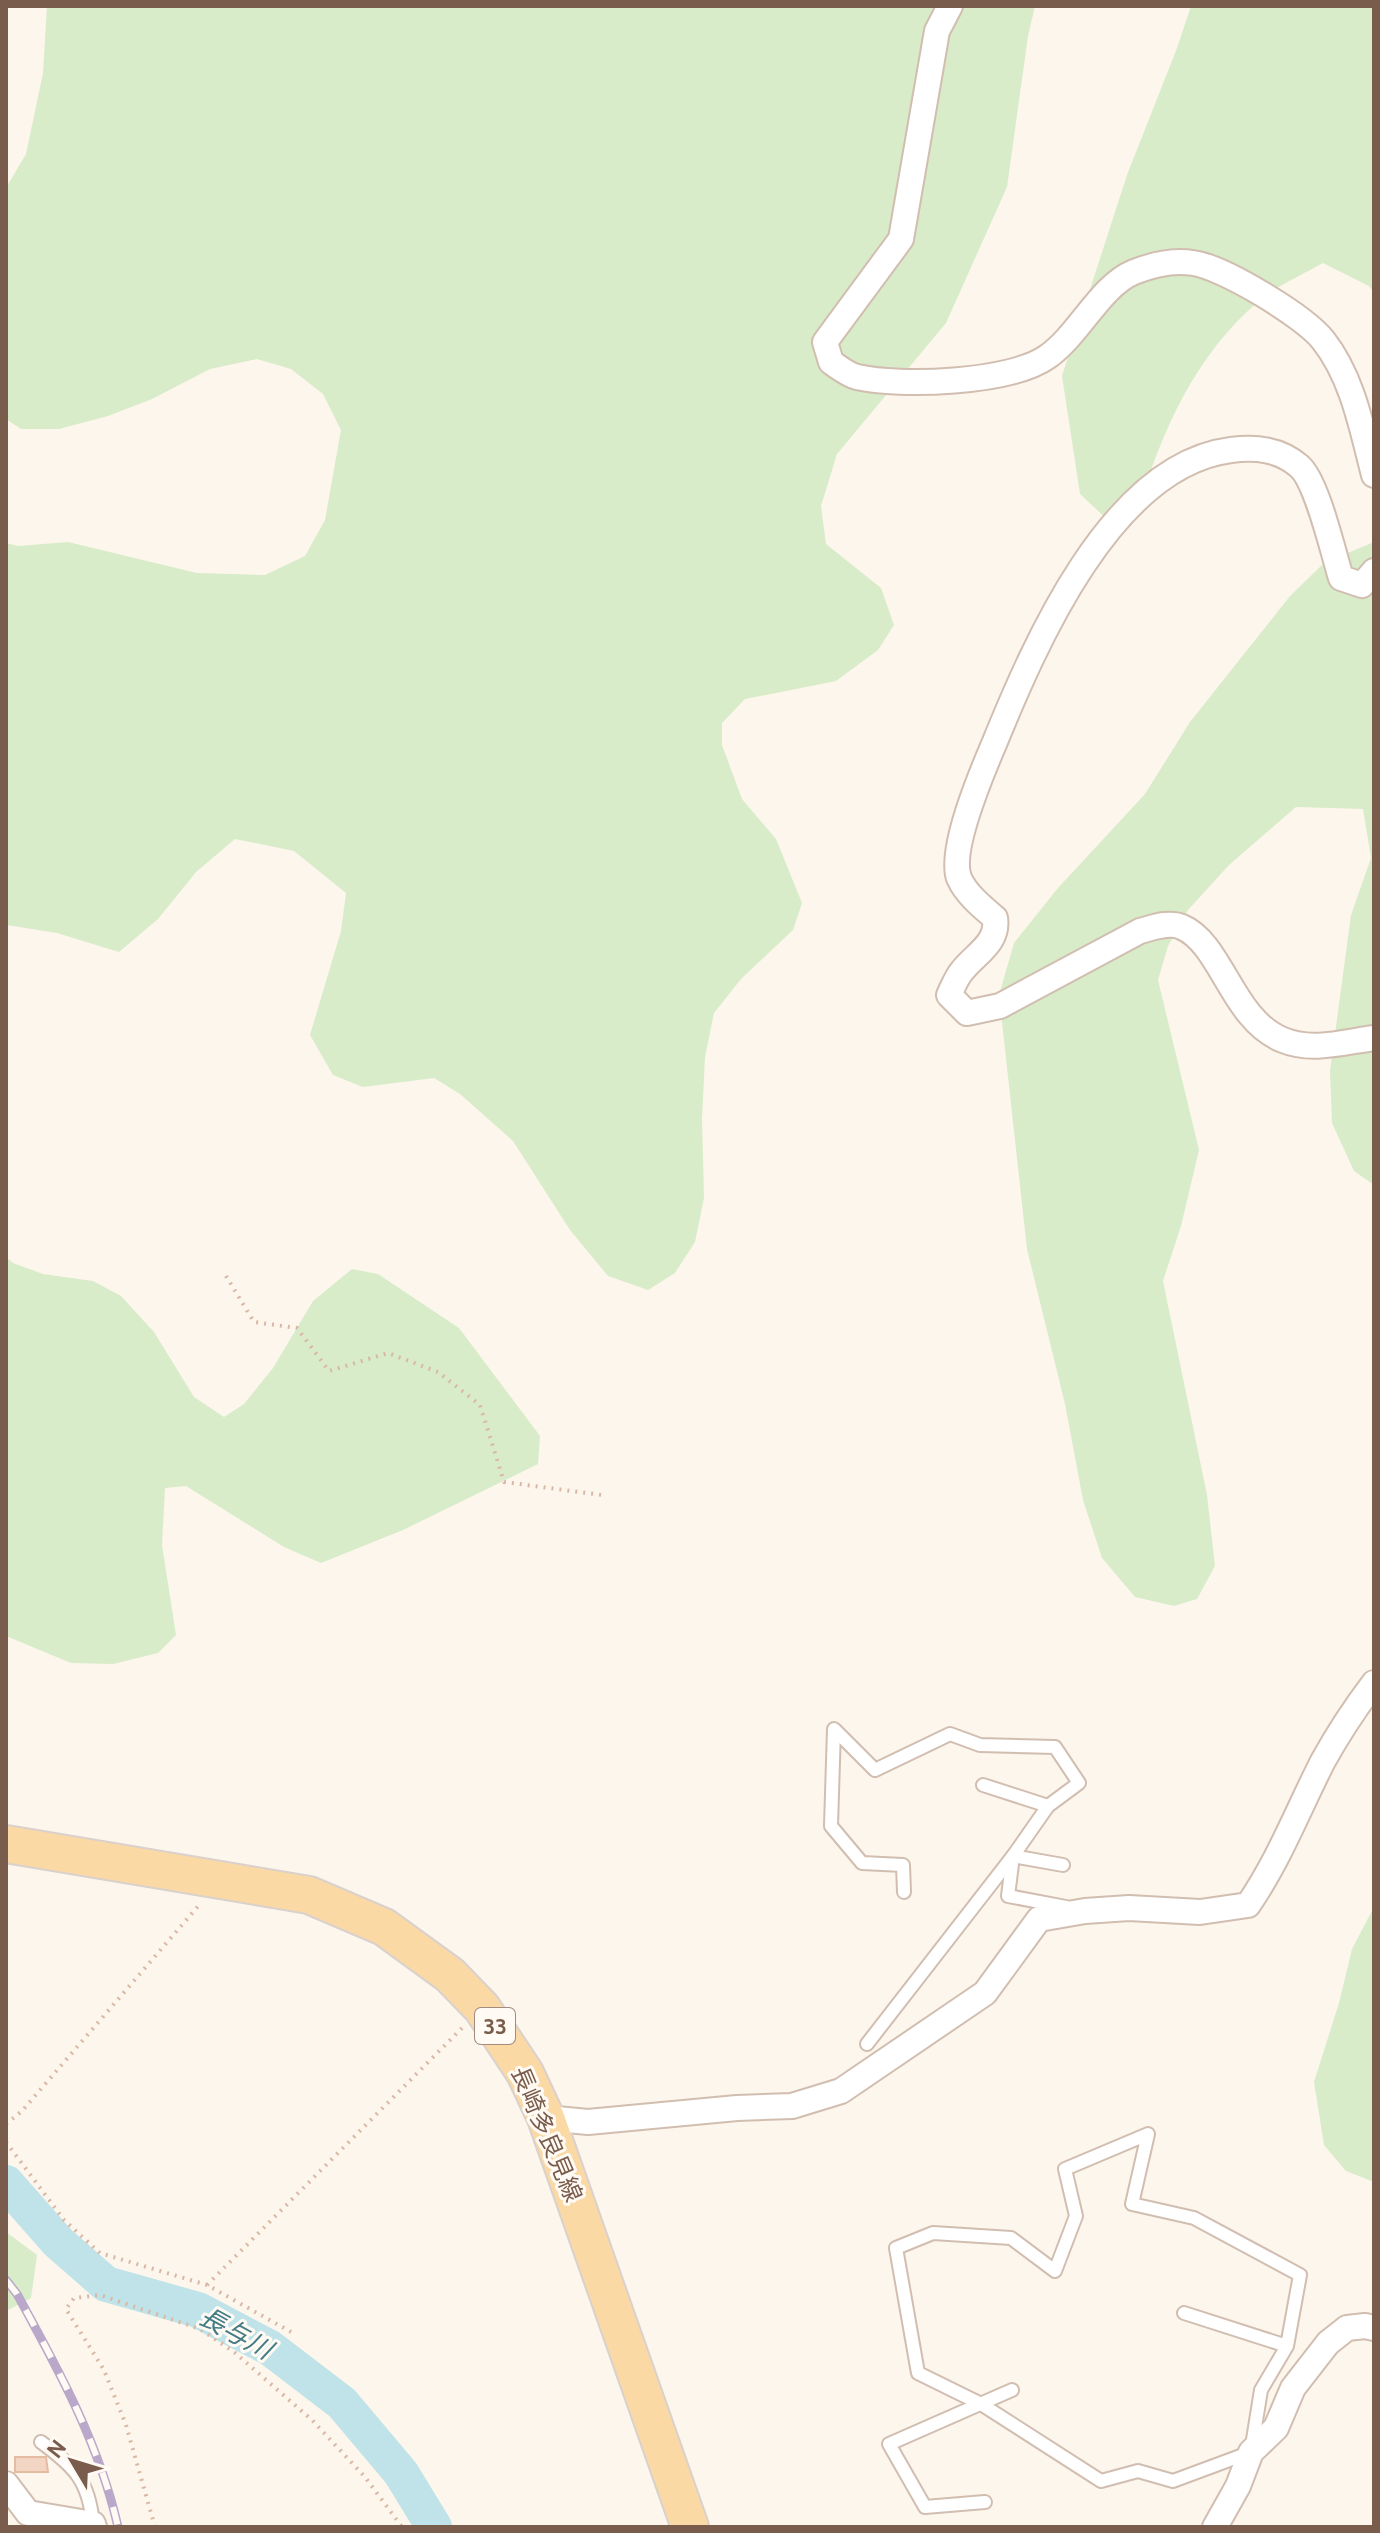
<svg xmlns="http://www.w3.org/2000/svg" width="1380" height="2533" font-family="Cabin,'Noto Sans JP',sans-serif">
	<rect width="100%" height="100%" fill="#fdf6ec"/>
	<g fill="#d8ecc9">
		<polygon points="47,6 1035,6 1028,36 1007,187 946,323 837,454 821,506 826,544 881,588 894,625 878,650 836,681 745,699 722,723 722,745 742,799 776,839 802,903 793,930 741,979 714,1013 705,1057 702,1119 704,1198 695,1242 675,1273 648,1290 608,1276 570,1230 513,1141 460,1094 434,1078 363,1087 333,1075 310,1035 341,931 346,893 294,851 235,839 196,872 158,919 119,952 57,933 6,925 6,543 18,546 68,542 197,573 265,575 305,556 325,520 341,430 323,394 291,369 257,359 210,369 152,399 108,416 59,429 21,429 6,419 6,188 26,154 43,73"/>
		<path d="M 1191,6 L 1374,6 L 1374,293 L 1369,286 L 1323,263 C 1303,275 1277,285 1259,301 C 1194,356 1161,433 1137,513 L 1109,521 L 1080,494 L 1062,376 L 1127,175 L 1177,48 Z"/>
		<polygon points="1374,542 1374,1185 1354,1171 1332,1123 1330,1071 1351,915 1371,858 1363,809 1296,807 1229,865 1188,910 1168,946 1158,980 1199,1150 1181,1226 1163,1281 1207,1495 1215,1566 1197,1599 1174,1606 1135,1597 1102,1558 1083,1500 1065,1404 1027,1249 999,995 1014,943 1058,888 1145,794 1190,722 1290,596 1324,563"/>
		<polygon points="6,1257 13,1263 43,1274 93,1281 121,1296 154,1332 194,1397 224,1417 244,1404 273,1368 313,1301 352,1269 378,1274 459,1328 540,1436 538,1464 403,1530 321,1563 284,1547 186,1486 165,1488 162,1545 176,1635 158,1653 113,1664 71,1663 6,1636"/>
		<polygon points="1374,1907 1374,2182 1346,2171 1324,2145 1314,2082 1339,2003 1352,1949"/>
		<polygon points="6,2232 37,2255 31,2298 6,2311"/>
	</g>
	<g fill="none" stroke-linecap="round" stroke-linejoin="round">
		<polyline stroke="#bfe3e8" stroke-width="36" points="6,2183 58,2242 106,2284 198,2310 270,2348 342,2403 401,2473 434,2527"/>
	</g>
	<polygon fill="#f3d5c3" stroke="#e6bba3" stroke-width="2" points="15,2457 46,2457 48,2472 15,2472"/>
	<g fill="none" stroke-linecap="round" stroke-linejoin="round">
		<defs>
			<g id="service">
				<polyline points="983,1785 1048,1806 1013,1856 1008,1896 1066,1907"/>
				<polyline points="904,1892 903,1865 862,1863 831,1826 834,1729 875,1770 950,1734 980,1745 1055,1747 1079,1783 1048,1806"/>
				<polyline points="867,2044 1013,1856 1063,1865"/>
				<polyline points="1184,2313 1287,2346 1261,2390 1251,2452 1173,2481 1138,2471 1101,2481 981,2404 918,2373 896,2248 933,2233 1011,2238 1055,2271 1076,2216 1065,2169 1148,2134 1132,2204 1194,2218 1300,2275 1287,2346"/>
				<path d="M 41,2442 C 75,2467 89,2481 93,2524"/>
				<polyline points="985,2502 925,2507 889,2444 1012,2390"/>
			</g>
			<g id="minor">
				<path d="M 950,6 L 937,31 L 901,239 L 825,342 L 831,362 C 838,367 848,375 857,377 C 900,387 1010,383 1047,357 C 1079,335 1100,286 1134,272 C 1152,265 1173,260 1193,263 C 1223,267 1304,316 1323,340 C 1353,378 1362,429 1374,475"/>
				<path d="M 1374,571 L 1362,585 L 1341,578 C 1333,552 1317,481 1299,466 C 1279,449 1256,447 1231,450 C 1111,465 1034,646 994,744 C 982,772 949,850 959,878 C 966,894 982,907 995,918 C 999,943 975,954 962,971 C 956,978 953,987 949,995 L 967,1013 L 1000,1006 L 1140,931 C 1152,928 1169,921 1182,927 C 1222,944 1232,1020 1283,1040 C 1312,1052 1344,1042 1374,1038"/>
				<path d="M 546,2118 L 588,2122 L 737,2108 L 792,2106 L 841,2091 L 985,1993 L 1039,1919 L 1085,1911 L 1129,1908 L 1200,1912 L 1248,1905 C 1279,1860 1298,1810 1323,1761 C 1338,1734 1355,1708 1374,1683"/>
				<polyline points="6,2484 28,2513 93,2524 94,2527"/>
				<polyline points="1215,2527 1238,2486 1251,2452 1276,2428 1293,2388 1328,2343 1347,2328 1365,2326 1374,2328"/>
			</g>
			<polyline id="primary" points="6,1844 309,1895 384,1927 450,1975 482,2008 525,2073 546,2118 690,2527"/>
		</defs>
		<use href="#service" stroke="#d1beb0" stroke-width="16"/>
		<use href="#minor" stroke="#d1beb0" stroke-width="28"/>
		<use href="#primary" stroke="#dad1cd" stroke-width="40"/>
		<g stroke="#d9b8a5" stroke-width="4" stroke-dasharray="2 6" stroke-linecap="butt">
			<polyline points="226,1276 254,1322 297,1328 329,1371 388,1353 438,1372 480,1405 504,1482 602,1495"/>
			<polyline points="6,2124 22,2111 200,1904"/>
			<polyline points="6,2142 64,2220 100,2253 207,2285 293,2333"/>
			<polyline points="207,2285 464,2026"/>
			<polyline points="155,2527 126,2425 104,2370 66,2309 74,2298 100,2295 200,2329 234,2352 312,2420 365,2477 402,2527"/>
		</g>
		<use href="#service" stroke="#fff" stroke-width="12"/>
		<use href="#minor" stroke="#fff" stroke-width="24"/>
		<use href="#primary" stroke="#fbd9a5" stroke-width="36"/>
		<defs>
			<path id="rail" d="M 6,2280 L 17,2294 C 58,2369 99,2443 118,2527"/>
		</defs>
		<use href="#rail" stroke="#b9a8c9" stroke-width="9"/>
		<use href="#rail" stroke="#fffaf3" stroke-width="6" stroke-dasharray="18" stroke-linecap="butt"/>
	</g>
	<g text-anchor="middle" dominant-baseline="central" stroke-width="6" stroke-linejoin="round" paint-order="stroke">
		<rect fill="#fffaf3" stroke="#a28b7f" stroke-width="2" x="475" y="2008" width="40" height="36" rx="6"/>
		<g font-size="22" font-weight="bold" fill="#7a5c4d">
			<text x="495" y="2026">33</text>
		</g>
		<g font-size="24" fill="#7a5c4d" stroke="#fffaf3">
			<text transform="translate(547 2134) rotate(67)">長崎多良見線</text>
		</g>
		<g font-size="26" font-style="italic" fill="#437c86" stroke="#fffaf3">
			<text transform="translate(236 2333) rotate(29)">長与川</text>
		</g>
	</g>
	<rect width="1380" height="2533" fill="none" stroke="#7a5c4d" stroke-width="16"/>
	<g transform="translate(72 2461) rotate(308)" stroke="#fffaf3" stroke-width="6" paint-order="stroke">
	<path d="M0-6L14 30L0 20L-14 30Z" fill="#7a5c4d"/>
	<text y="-12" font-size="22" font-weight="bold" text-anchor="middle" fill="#7a5c4d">N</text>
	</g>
</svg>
